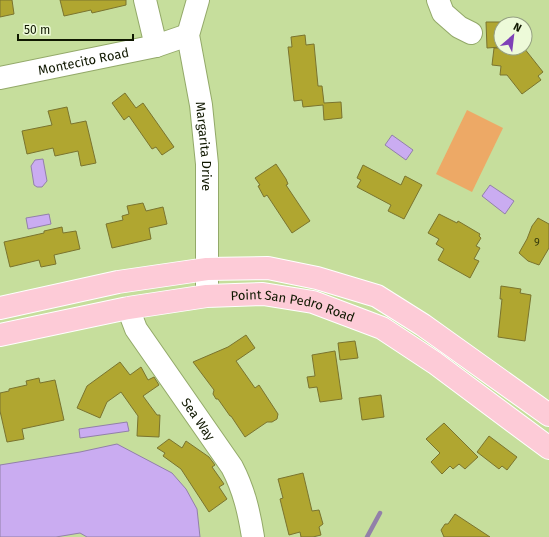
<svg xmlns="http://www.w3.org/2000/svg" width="549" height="537" font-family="'Fira Sans',sans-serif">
	<rect width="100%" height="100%" fill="#c6de9c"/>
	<polygon fill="#eda966" points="467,110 503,128 472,192 436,174"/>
	<g fill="#caacf1" stroke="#9280a9">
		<polygon points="392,135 413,150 406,160 385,145"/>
		<polygon points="43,159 47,181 42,187 37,187 34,185 31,166 35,160"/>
		<polygon points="490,185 514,201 505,214 482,196"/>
		<polygon points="49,214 51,224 28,229 26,218"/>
		<polygon points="127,422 129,431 80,438 79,429"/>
		<polygon points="117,444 172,473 186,489 197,509 200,537 87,537 80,533 56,537 0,537 0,465 80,452"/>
	</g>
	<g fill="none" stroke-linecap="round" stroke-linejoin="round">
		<polyline stroke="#9280a9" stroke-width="4.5" points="367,537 380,513"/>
	</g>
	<g fill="#b0a630" stroke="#7a742f">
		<polygon points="0,0 12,0 14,14 0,17"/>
		<polygon points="60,0 126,0 126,5 92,13 91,10 64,16"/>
		<polygon points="486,22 501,22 501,47 487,48"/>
		<polygon points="305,35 306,45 314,44 318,86 322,86 324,103 341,102 342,118 324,120 323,105 303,107 302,100 294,101 288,47 292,47 291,37"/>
		<polygon points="494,48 524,48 543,72 538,76 541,80 522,94 507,75 500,75 501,66 492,65"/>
		<polygon points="125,93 136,108 143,103 174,147 162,155 156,147 152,149 129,116 124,120 112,103"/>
		<polygon points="67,107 71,124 86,121 96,163 81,166 78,151 55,156 53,148 27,154 22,131 52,125 48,111"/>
		<polygon points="276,164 286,179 288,184 286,185 310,221 292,233 267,195 264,197 258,186 260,185 255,178"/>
		<polygon points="363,165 401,185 405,176 422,185 404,219 388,211 391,205 357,187 361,180 357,178"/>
		<polygon points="143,203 146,211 163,207 167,224 149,228 151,239 112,248 106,224 123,220 122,216 129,214 127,206"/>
		<polygon points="439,214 457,223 458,221 480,234 479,236 481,238 476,246 480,248 474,259 479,261 470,278 438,260 444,249 436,244 439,239 428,233"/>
		<polygon points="538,218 549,224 549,248 539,265 528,261 519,253 527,239 532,226"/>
		<polygon points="62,227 63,233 76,231 80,249 54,255 56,264 41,267 39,260 10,267 4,242 44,233 44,231"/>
		<polygon points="501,286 521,289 520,293 531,295 525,341 498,337 502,299 500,299"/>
		<polygon points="246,335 255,348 236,361 255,388 259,385 278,414 277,419 272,422 267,422 245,437 231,416 230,416 218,399 216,399 213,394 214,390 193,362 228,347"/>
		<polygon points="355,341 358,358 340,360 338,343"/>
		<polygon points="335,351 342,399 320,402 317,387 309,388 307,377 315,376 312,355"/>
		<polygon points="120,362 130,375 141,367 148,380 154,377 159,385 143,396 157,415 160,415 159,437 137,436 138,416 121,392 107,402 100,418 77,408 87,386"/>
		<polygon points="39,378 40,383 55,380 64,420 22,429 24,439 7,442 0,411 0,393 9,391 9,389 27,385 26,381"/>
		<polygon points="381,395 384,417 362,420 359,398"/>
		<polygon points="444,423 478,457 465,469 459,464 453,469 450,466 442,474 431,462 440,453 426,439"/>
		<polygon points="489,436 517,457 507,470 502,466 499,469 477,452"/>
		<polygon points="169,439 182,448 186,441 209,457 215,465 212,467 224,484 219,487 227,499 209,512 181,469 163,456 165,453 157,448"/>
		<polygon points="303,473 312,511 319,510 323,524 319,527 321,535 313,537 301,537 300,532 289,535 280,499 283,498 278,479"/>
		<polygon points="455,514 490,537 444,537 441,530 445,524 448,524"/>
	</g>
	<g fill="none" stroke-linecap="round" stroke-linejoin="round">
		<defs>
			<g id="minor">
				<polyline points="145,0 156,46"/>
				<path id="s1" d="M 198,0 L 188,35 L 201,105 L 207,164 L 207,296"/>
				<polyline points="438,0 443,13 459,27 471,33"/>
				<path id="s2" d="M 0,78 L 156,46 L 188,35"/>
				<path id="s3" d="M 128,308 L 136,329 L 232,467 C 244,490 249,512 253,537"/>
			</g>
			<g id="major">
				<polyline points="0,308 118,282 207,269 268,268 317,278 377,296 423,325 549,415"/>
				<path id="s4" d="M 0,335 L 128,308 L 207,296 L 263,294 L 313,302 L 382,328 L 435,363 L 549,448"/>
			</g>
		</defs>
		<use href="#minor" stroke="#93a969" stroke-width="24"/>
		<use href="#major" stroke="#fff" stroke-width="24"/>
		<use href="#minor" stroke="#fff" stroke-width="22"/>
		<use href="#major" stroke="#fdcbd7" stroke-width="22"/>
	</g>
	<g text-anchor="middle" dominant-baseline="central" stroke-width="3" stroke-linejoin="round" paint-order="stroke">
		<g font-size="11" fill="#383c0d">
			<text x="537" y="242">9</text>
		</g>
		<g font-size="13" fill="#101801" stroke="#edfad9">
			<text stroke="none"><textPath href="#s2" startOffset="85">Montecito Road</textPath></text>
			<text stroke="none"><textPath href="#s1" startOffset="149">Margarita Drive</textPath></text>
			<text stroke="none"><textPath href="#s4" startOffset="298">Point San Pedro Road</textPath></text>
			<text stroke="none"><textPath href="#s3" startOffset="132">Sea Way</textPath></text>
		</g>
	</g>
	<g transform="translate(513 36) rotate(28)"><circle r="19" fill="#edfad9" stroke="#95a083"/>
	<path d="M0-3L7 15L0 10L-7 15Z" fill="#7e41b7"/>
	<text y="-6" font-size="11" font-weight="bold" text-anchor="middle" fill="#101801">N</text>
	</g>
	<path d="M18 34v6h115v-6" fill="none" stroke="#101801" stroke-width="2"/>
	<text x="24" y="34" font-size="12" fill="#101801" stroke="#edfad9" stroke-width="3" paint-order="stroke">50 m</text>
</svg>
